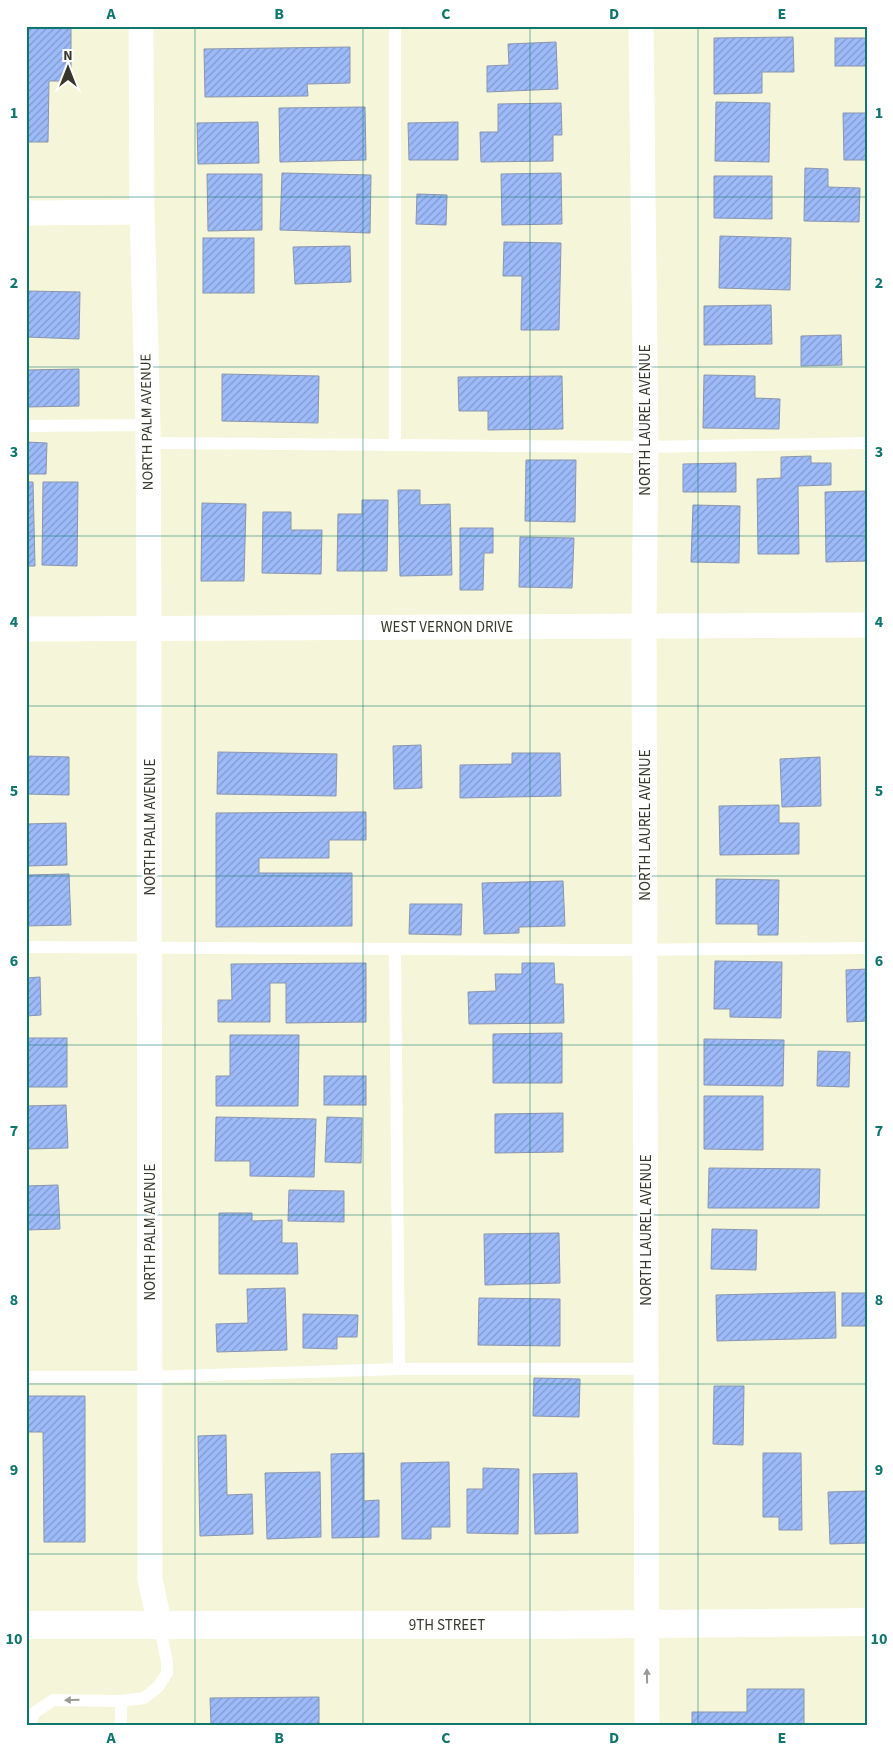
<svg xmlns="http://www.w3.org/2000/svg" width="893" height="1751" font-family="'Source Sans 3',sans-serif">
	<defs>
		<pattern id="building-hatch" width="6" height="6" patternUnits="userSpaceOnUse" patternTransform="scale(1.25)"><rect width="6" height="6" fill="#9dbbfa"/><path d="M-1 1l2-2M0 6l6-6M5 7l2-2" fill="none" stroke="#8199cb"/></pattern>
	</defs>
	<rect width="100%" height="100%" fill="#f5f5d9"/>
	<g fill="url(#building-hatch)" stroke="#8a95ad">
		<polygon points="26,26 71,26 71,81 49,81 48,142 26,142"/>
		<polygon points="793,37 794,72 762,72 762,93 714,94 714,38"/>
		<rect x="835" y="38" width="32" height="28"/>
		<polygon points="556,42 558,89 487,92 487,66 509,65 508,44"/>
		<polygon points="350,47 350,83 307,84 308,96 205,97 204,49"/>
		<polygon points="716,102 770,103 769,162 715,161"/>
		<polygon points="561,103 562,135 553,135 553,161 481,162 480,132 498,132 498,104"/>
		<polygon points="365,107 366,160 280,162 279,108"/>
		<polygon points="843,113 867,113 867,160 844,160"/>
		<polygon points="258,122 259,163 198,164 197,123"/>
		<polygon points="458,122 458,160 409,160 408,123"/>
		<polygon points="805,168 828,169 828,187 860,188 859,222 804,221"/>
		<polygon points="282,173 371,175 370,233 280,230"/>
		<polygon points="561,173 562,224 502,225 501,174"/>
		<polygon points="207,174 262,174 262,230 208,231"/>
		<polygon points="714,176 772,176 772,219 714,218"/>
		<polygon points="417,194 447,195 446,225 416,224"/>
		<polygon points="720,236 791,238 790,290 719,288"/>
		<rect x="203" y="238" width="51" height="55"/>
		<polygon points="504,242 561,243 559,330 521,330 522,276 503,276"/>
		<polygon points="350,246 351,282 295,284 293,247"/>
		<polygon points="26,291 80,292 79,339 26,337"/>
		<polygon points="771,305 772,344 704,345 704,306"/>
		<polygon points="841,335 842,365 801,366 801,336"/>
		<polygon points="79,369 79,406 26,407 26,370"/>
		<polygon points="222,374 319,376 318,423 222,421"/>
		<polygon points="704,375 755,376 755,398 780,399 779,429 703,428"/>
		<polygon points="562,376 563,429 488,430 488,411 459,411 458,377"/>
		<polygon points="26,442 47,443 46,474 26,474"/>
		<polygon points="811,456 811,463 831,463 831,485 798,486 799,554 758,554 757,479 781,478 781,457"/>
		<polygon points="526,460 576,460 575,522 525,521"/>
		<polygon points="736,463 736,492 683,492 683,464"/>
		<polygon points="26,482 33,482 35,566 26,566"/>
		<polygon points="43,482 78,482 77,566 42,565"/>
		<polygon points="398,490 420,490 420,505 450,504 452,575 400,576"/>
		<polygon points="867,491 867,561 826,562 825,492"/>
		<polygon points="362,500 388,500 387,571 337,571 338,514 362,514"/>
		<polygon points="202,503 246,504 244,581 201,581"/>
		<polygon points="693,505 740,506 739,563 691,562"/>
		<polygon points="263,512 291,512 291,530 322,530 321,574 262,573"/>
		<polygon points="460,528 493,528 493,553 484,553 483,590 460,590"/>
		<polygon points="520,537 574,538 572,588 519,587"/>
		<polygon points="421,745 422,788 394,789 393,746"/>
		<polygon points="218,752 337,754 336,796 217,794"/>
		<polygon points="512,753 560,753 561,796 460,798 460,765 512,764"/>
		<polygon points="26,756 69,757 69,795 26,794"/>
		<polygon points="820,757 821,806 782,807 780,759"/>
		<polygon points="779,805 779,823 799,823 799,854 720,855 719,806"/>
		<polygon points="366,812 366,840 329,840 329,858 259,858 259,873 352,873 352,926 216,927 216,813"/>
		<polygon points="66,823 67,865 26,866 26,824"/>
		<polygon points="69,874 71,925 26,926 26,875"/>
		<polygon points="716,879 779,880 778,935 758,935 758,924 716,924"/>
		<polygon points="563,881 565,926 519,927 519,933 484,934 482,883"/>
		<polygon points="410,904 462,904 461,935 409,934"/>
		<polygon points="715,961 782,962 781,1018 730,1017 730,1009 714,1009"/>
		<polygon points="366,963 366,1022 286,1023 286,983 270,983 270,1022 218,1022 218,1000 232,1000 231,964"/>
		<polygon points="522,963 554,963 555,984 563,984 564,1023 469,1024 468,992 496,991 495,974 522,974"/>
		<polygon points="867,969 867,1021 847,1022 846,970"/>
		<polygon points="40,977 41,1015 26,1016 26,978"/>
		<polygon points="562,1033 562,1083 493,1083 493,1034"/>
		<polygon points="230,1035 299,1035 298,1106 216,1106 216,1076 230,1076"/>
		<rect x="26" y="1038" width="41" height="49"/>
		<polygon points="704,1039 784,1040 783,1086 704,1085"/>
		<polygon points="818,1051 850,1052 849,1087 817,1086"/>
		<rect x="324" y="1076" width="42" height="29"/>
		<polygon points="704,1096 763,1096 763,1150 704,1149"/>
		<polygon points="66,1105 68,1148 26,1149 26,1106"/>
		<polygon points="563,1113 563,1152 495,1153 495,1114"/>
		<polygon points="216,1117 316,1119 314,1177 250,1176 250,1161 215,1161"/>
		<polygon points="327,1117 362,1118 361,1163 325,1162"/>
		<polygon points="709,1168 820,1169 819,1208 708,1208"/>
		<polygon points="58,1185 60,1229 26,1230 26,1186"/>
		<polygon points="289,1190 344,1191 344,1222 288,1221"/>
		<polygon points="219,1213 252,1213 252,1221 282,1220 282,1243 297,1243 298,1274 219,1274"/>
		<polygon points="712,1229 757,1230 756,1270 711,1269"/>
		<polygon points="559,1233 560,1283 485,1285 484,1234"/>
		<polygon points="285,1288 287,1350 217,1352 216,1324 248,1323 247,1289"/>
		<polygon points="835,1292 836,1338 717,1341 716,1295"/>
		<rect x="842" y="1293" width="25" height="33"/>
		<polygon points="479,1298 560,1299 560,1346 478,1345"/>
		<polygon points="303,1314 358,1315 357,1337 337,1337 337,1349 303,1348"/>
		<polygon points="534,1378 580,1379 579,1417 533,1416"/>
		<polygon points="714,1386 744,1386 743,1445 713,1444"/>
		<polygon points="26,1396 85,1396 85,1542 44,1542 43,1432 26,1432"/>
		<polygon points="226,1435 227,1495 252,1494 253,1534 200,1536 198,1436"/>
		<polygon points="364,1453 364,1501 379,1500 379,1537 332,1538 331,1454"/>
		<polygon points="763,1453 801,1453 802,1530 779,1530 779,1517 763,1517"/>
		<polygon points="449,1462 450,1527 431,1527 431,1539 402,1539 401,1463"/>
		<polygon points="483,1468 519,1469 518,1534 467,1533 467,1489 483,1489"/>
		<polygon points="320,1472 321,1537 267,1539 265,1473"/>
		<polygon points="577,1473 578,1533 535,1534 533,1474"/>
		<polygon points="867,1491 867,1543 830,1544 828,1492"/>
		<polygon points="747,1689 804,1689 804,1725 692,1725 692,1712 747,1712"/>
		<polygon points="319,1697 319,1725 211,1725 210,1698"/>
	</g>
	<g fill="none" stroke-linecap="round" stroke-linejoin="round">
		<g stroke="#fff" stroke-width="12">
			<polyline points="395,26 395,445"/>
			<polyline points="26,426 148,425"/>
			<polyline points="148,443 646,447 867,443"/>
			<polyline points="26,947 605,950 867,948"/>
			<polyline points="395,949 399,1369"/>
			<polyline points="26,1377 150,1377 399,1369 646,1369"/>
			<polyline points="121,1701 121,1725"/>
			<polyline points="30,1725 34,1713 53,1700 121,1701 144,1698 158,1687 167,1673 167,1663 160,1626"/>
		</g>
		<g stroke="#fff" stroke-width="25">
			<polyline points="141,26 142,212 148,425 149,628 150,1579 160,1626"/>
			<polyline points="641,26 646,447 644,626 647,1725"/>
			<polyline points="26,213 142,212"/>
			<polyline points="26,629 867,625"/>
		</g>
		<polyline stroke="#fff" stroke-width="28" points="26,1625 539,1625 867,1622"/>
	</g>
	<defs><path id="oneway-solid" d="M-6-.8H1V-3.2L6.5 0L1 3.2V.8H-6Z" transform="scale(1.25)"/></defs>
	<g fill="#9b9b96">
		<use href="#oneway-solid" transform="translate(647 1676) rotate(-91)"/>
		<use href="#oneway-solid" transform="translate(72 1700) rotate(179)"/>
	</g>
	<path fill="none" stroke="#0f766e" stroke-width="1" stroke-opacity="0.55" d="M 195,26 L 195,1725M 363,26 L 363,1725M 530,26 L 530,1725M 698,26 L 698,1725M 26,197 L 867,197M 26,367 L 867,367M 26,536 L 867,536M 26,706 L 867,706M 26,876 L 867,876M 26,1045 L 867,1045M 26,1215 L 867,1215M 26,1384 L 867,1384M 26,1554 L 867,1554"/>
	<g text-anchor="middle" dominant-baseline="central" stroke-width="5" stroke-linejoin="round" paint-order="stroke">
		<g font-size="15" fill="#37372c" stroke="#fff">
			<text transform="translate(645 420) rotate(-90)">NORTH LAUREL AVENUE</text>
			<text transform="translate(147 422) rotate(-91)">NORTH PALM AVENUE</text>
			<text x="447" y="627">WEST VERNON DRIVE</text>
			<text transform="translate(645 825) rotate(-90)">NORTH LAUREL AVENUE</text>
			<text transform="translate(150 827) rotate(-90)">NORTH PALM AVENUE</text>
			<text transform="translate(646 1230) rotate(-90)">NORTH LAUREL AVENUE</text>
			<text transform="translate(150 1232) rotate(-90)">NORTH PALM AVENUE</text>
			<text x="447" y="1625">9TH STREET</text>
		</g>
	</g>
	<rect width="893" height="1751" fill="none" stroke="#ffffff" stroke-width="55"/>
	<g transform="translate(68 68)" stroke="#ffffff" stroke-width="4" paint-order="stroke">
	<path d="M0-4L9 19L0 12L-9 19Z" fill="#37372c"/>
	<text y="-8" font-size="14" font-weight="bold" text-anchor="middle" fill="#37372c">N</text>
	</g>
	<rect x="28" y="28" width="838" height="1696" fill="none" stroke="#0f766e" stroke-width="2"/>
	<g font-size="16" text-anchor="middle" font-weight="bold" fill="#0f766e">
		<text x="111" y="19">A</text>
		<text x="279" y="19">B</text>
		<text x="446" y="19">C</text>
		<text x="614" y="19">D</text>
		<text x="782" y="19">E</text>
		<text x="14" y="118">1</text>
		<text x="879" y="118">1</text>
		<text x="14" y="288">2</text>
		<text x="879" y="288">2</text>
		<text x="14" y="457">3</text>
		<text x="879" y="457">3</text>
		<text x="14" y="627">4</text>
		<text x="879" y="627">4</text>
		<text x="14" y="796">5</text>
		<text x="879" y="796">5</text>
		<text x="14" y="966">6</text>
		<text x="879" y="966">6</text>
		<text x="14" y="1136">7</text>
		<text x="879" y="1136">7</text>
		<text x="14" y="1305">8</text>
		<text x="879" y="1305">8</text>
		<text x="14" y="1475">9</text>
		<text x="879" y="1475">9</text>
		<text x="14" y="1644">10</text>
		<text x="879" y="1644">10</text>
		<text x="111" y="1743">A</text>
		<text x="279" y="1743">B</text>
		<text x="446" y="1743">C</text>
		<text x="614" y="1743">D</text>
		<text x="782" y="1743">E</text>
	</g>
</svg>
